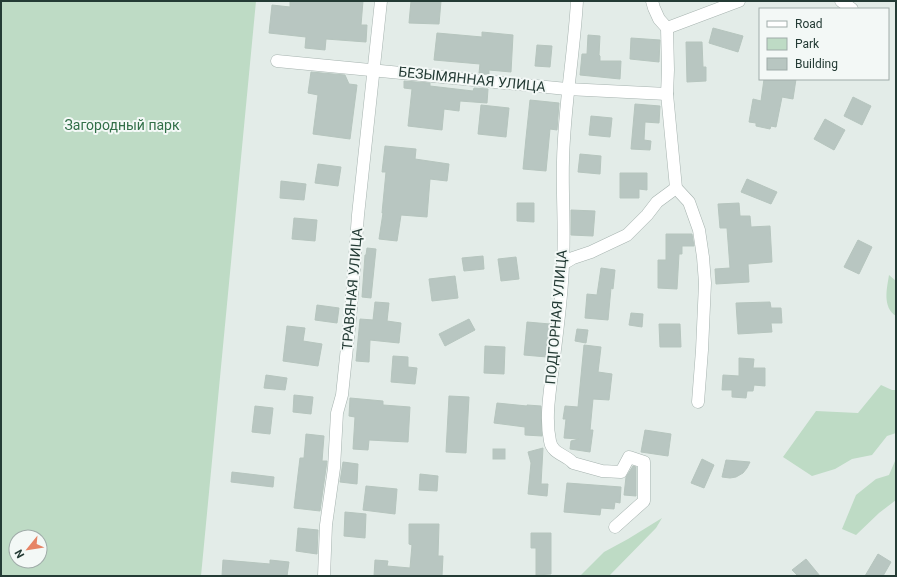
<svg xmlns="http://www.w3.org/2000/svg" width="897" height="577" font-family="Roboto,sans-serif">
	<rect width="100%" height="100%" fill="#e3ece8"/>
	<g fill="#bedbc5" fill-rule="evenodd">
		<path d="M 1,1 L 256,1 L 201,576 L 1,576 ZM 16,537 L 40,537 L 40,561 L 16,561 Z"/>
		<path d="M 889,275 L 896,281 L 896,316 C 882,307 887,288 889,275 Z"/>
		<polygon points="881,385 892,390 896,390 896,433 887,436 872,455 852,459 835,469 812,476 783,457 816,411 858,413"/>
		<polygon points="896,454 896,500 879,513 856,535 842,529 856,495 876,479 889,475 895,461"/>
		<polygon points="662,518 656,528 609,576 580,576 604,552 628,539"/>
	</g>
	<g fill="#b8c6c1" stroke="#b6c5be">
		<polygon points="290,1 363,1 361,25 367,25 366,42 326,39 325,50 305,48 306,37 269,33 272,5 290,7"/>
		<polygon points="411,1 441,1 439,24 409,23"/>
		<polygon points="713,28 743,36 738,52 709,43"/>
		<polygon points="482,32 513,35 511,72 489,70 489,74 479,73 480,64 434,60 437,33 482,37"/>
		<polygon points="588,35 600,36 599,55 600,56 600,61 621,61 620,79 580,75 582,54 587,54"/>
		<polygon points="631,38 660,40 659,62 630,59"/>
		<polygon points="686,42 702,42 703,67 706,67 706,81 687,82"/>
		<polygon points="537,45 552,46 550,67 535,66"/>
		<polygon points="311,72 345,75 349,84 357,85 350,139 313,134 318,95 308,93"/>
		<polygon points="764,79 796,79 793,99 782,97 776,127 771,126 770,129 756,126 756,123 749,122 753,99 761,101"/>
		<polygon points="404,81 430,83 430,86 473,91 474,88 488,89 487,103 460,101 459,111 444,109 442,130 408,126 412,89 404,88"/>
		<polygon points="853,97 871,106 862,125 844,116"/>
		<polygon points="530,100 559,103 557,130 550,129 546,171 523,169 526,138"/>
		<polygon points="635,104 660,106 659,123 645,122 644,140 651,141 650,150 631,149"/>
		<polygon points="481,105 509,108 506,137 478,134"/>
		<polygon points="591,116 612,118 610,137 589,135"/>
		<polygon points="825,119 845,130 834,150 814,139"/>
		<polygon points="385,146 416,149 415,159 449,164 447,181 430,179 427,217 401,215 397,241 379,239 383,213 382,213 386,172 382,172"/>
		<polygon points="580,154 601,156 600,174 578,172"/>
		<polygon points="318,164 341,167 338,186 315,183"/>
		<polygon points="620,173 647,173 647,190 639,189 639,198 620,198"/>
		<polygon points="747,179 777,192 771,204 741,192"/>
		<polygon points="281,181 306,184 304,200 280,198"/>
		<polygon points="517,203 534,203 534,222 517,221"/>
		<polygon points="739,203 740,216 750,216 751,227 770,226 772,262 748,264 749,282 716,284 715,269 730,268 727,228 720,228 718,204"/>
		<polygon points="571,210 595,211 593,236 571,235"/>
		<polygon points="294,218 317,220 315,241 292,239"/>
		<polygon points="666,234 692,234 694,246 682,246 682,254 679,254 677,289 658,288 658,260 666,260"/>
		<polygon points="858,240 872,247 859,274 844,267"/>
		<polygon points="367,248 376,249 371,298 362,297 365,255 366,255"/>
		<polygon points="483,256 484,269 464,271 462,258"/>
		<polygon points="516,257 519,279 501,281 498,259"/>
		<polygon points="601,268 615,270 613,289 611,288 608,320 585,318 587,294 597,295"/>
		<polygon points="455,276 458,298 432,301 429,279"/>
		<polygon points="375,302 389,303 387,321 401,323 399,343 370,340 369,362 356,361 360,319 373,320"/>
		<polygon points="770,302 771,308 781,308 782,323 771,323 772,332 738,334 736,303"/>
		<polygon points="317,305 339,308 337,323 315,320"/>
		<polygon points="631,313 643,314 642,327 629,325"/>
		<polygon points="469,319 475,330 445,346 439,334"/>
		<polygon points="527,322 550,324 547,357 524,355"/>
		<polygon points="659,324 680,324 681,347 660,347"/>
		<polygon points="287,326 305,328 303,341 322,344 318,366 283,361"/>
		<polygon points="577,329 588,330 586,343 575,341"/>
		<polygon points="584,345 601,347 598,372 612,374 609,400 593,399 590,430 593,430 590,452 570,449 571,441 579,439 564,438 566,419 563,419 565,406 578,407"/>
		<polygon points="485,346 505,347 504,374 484,373"/>
		<polygon points="393,356 408,357 408,367 417,368 415,384 391,382"/>
		<polygon points="739,358 754,359 753,368 765,368 765,386 754,385 753,391 747,391 746,398 732,397 732,390 722,390 723,375 739,376"/>
		<polygon points="266,375 287,378 285,390 264,388"/>
		<polygon points="294,395 313,397 311,414 293,412"/>
		<polygon points="449,396 469,397 466,453 446,452"/>
		<polygon points="350,398 383,401 383,405 410,407 408,442 369,440 368,450 353,449 355,417 349,416"/>
		<polygon points="497,403 527,406 527,405 541,406 542,436 525,435 525,427 494,423"/>
		<polygon points="255,406 273,408 270,434 252,432"/>
		<polygon points="645,430 671,434 668,456 641,452"/>
		<polygon points="306,434 324,436 322,461 327,461 320,511 294,508 300,458 304,458"/>
		<polygon points="543,448 541,484 548,484 547,496 528,494 531,463 528,452"/>
		<rect x="493" y="449" width="12" height="10"/>
		<polygon points="702,459 714,465 704,488 691,483"/>
		<polygon points="726,460 750,462 747,468 743,473 736,477 730,478 722,477"/>
		<polygon points="343,462 358,464 357,484 340,482"/>
		<polygon points="633,466 636,467 636,496 624,495 626,477"/>
		<polygon points="232,472 274,477 273,487 231,482"/>
		<polygon points="420,474 438,476 437,491 419,490"/>
		<polygon points="567,483 621,487 620,503 615,502 614,509 601,508 600,515 564,512"/>
		<polygon points="366,486 397,489 395,514 363,510"/>
		<polygon points="345,512 366,514 365,538 344,536"/>
		<polygon points="409,524 439,524 438,556 443,556 442,576 374,576 375,560 388,561 387,566 410,568 412,545 409,544"/>
		<polygon points="298,528 318,530 317,554 296,551"/>
		<polygon points="531,533 551,533 551,574 536,575 536,548 531,548"/>
		<polygon points="878,554 891,562 883,576 865,576"/>
		<polygon points="806,559 820,576 798,576 792,570"/>
		<polygon points="223,560 270,564 270,560 289,562 287,576 222,576"/>
	</g>
	<g fill="none" stroke-linecap="round" stroke-linejoin="round">
		<defs>
			<g id="street">
				<path d="M 577,1 C 574,54 564,107 563,161 C 562,195 565,229 563,264 C 562,298 557,332 553,366 C 550,391 545,417 550,441 C 552,454 567,455 573,463 L 602,471 L 621,472 L 629,457 L 644,462 L 644,501 L 615,527"/>
				<polyline points="652,1 654,8 659,19 667,28 668,70 667,94 676,188 689,202 699,230 703,257 705,283 702,350 698,402"/>
				<polyline points="841,1 852,9"/>
				<polyline points="667,28 739,1"/>
				<polyline points="277,61 567,89 667,94"/>
				<polyline points="563,264 573,258 591,252 627,235 647,215 657,202 676,188"/>
				<polyline points="324,576 326,525 334,468 337,413 342,395 351,309 358,215 381,1"/>
			</g>
		</defs>
		<use href="#street" stroke="#a6b3af" stroke-width="13"/>
		<use href="#street" stroke="#fff" stroke-width="12"/>
	</g>
	<g text-anchor="middle" dominant-baseline="central" stroke-width="4" stroke-linejoin="round" paint-order="stroke">
		<g font-size="14" fill="#243b35" stroke="#f3f8f6">
			<text transform="translate(472 79) rotate(6)">БЕЗЫМЯННАЯ УЛИЦА</text>
			<text transform="translate(352 289) rotate(-85)">ТРАВЯНАЯ УЛИЦА</text>
			<text transform="translate(556 317) rotate(-85)">ПОДГОРНАЯ УЛИЦА</text>
		</g>
		<g font-size="14" fill="#326f48" stroke="#f3f8f6">
			<text x="122" y="125">Загородный парк</text>
		</g>
	</g>
	<rect width="897" height="577" fill="none" stroke="#243b35" stroke-width="4"/>
	<rect x="759" y="8" width="130" height="72" fill="#f3f8f6" stroke="#a0aca9"/>
	<rect x="767" y="21" width="20" height="6" fill="#ffffff" stroke="#a0aca9"/>
	<text x="795" y="28" font-size="12" fill="#243b35">Road</text>
	<rect x="767" y="38" width="20" height="12" fill="#bedbc5" stroke="#a0aca9"/>
	<text x="795" y="48" font-size="12" fill="#243b35">Park</text>
	<rect x="767" y="58" width="20" height="12" fill="#b8c6c1" stroke="#a0aca9"/>
	<text x="795" y="68" font-size="12" fill="#243b35">Building</text>
	<g transform="translate(28 549) rotate(240)"><circle r="19" fill="#f3f8f6" stroke="#a0aca9"/>
	<path d="M0-3L7 15L0 10L-7 15Z" fill="#e68466"/>
	<text y="-6" font-size="11" font-weight="bold" text-anchor="middle" fill="#243b35">N</text>
	</g>
</svg>
